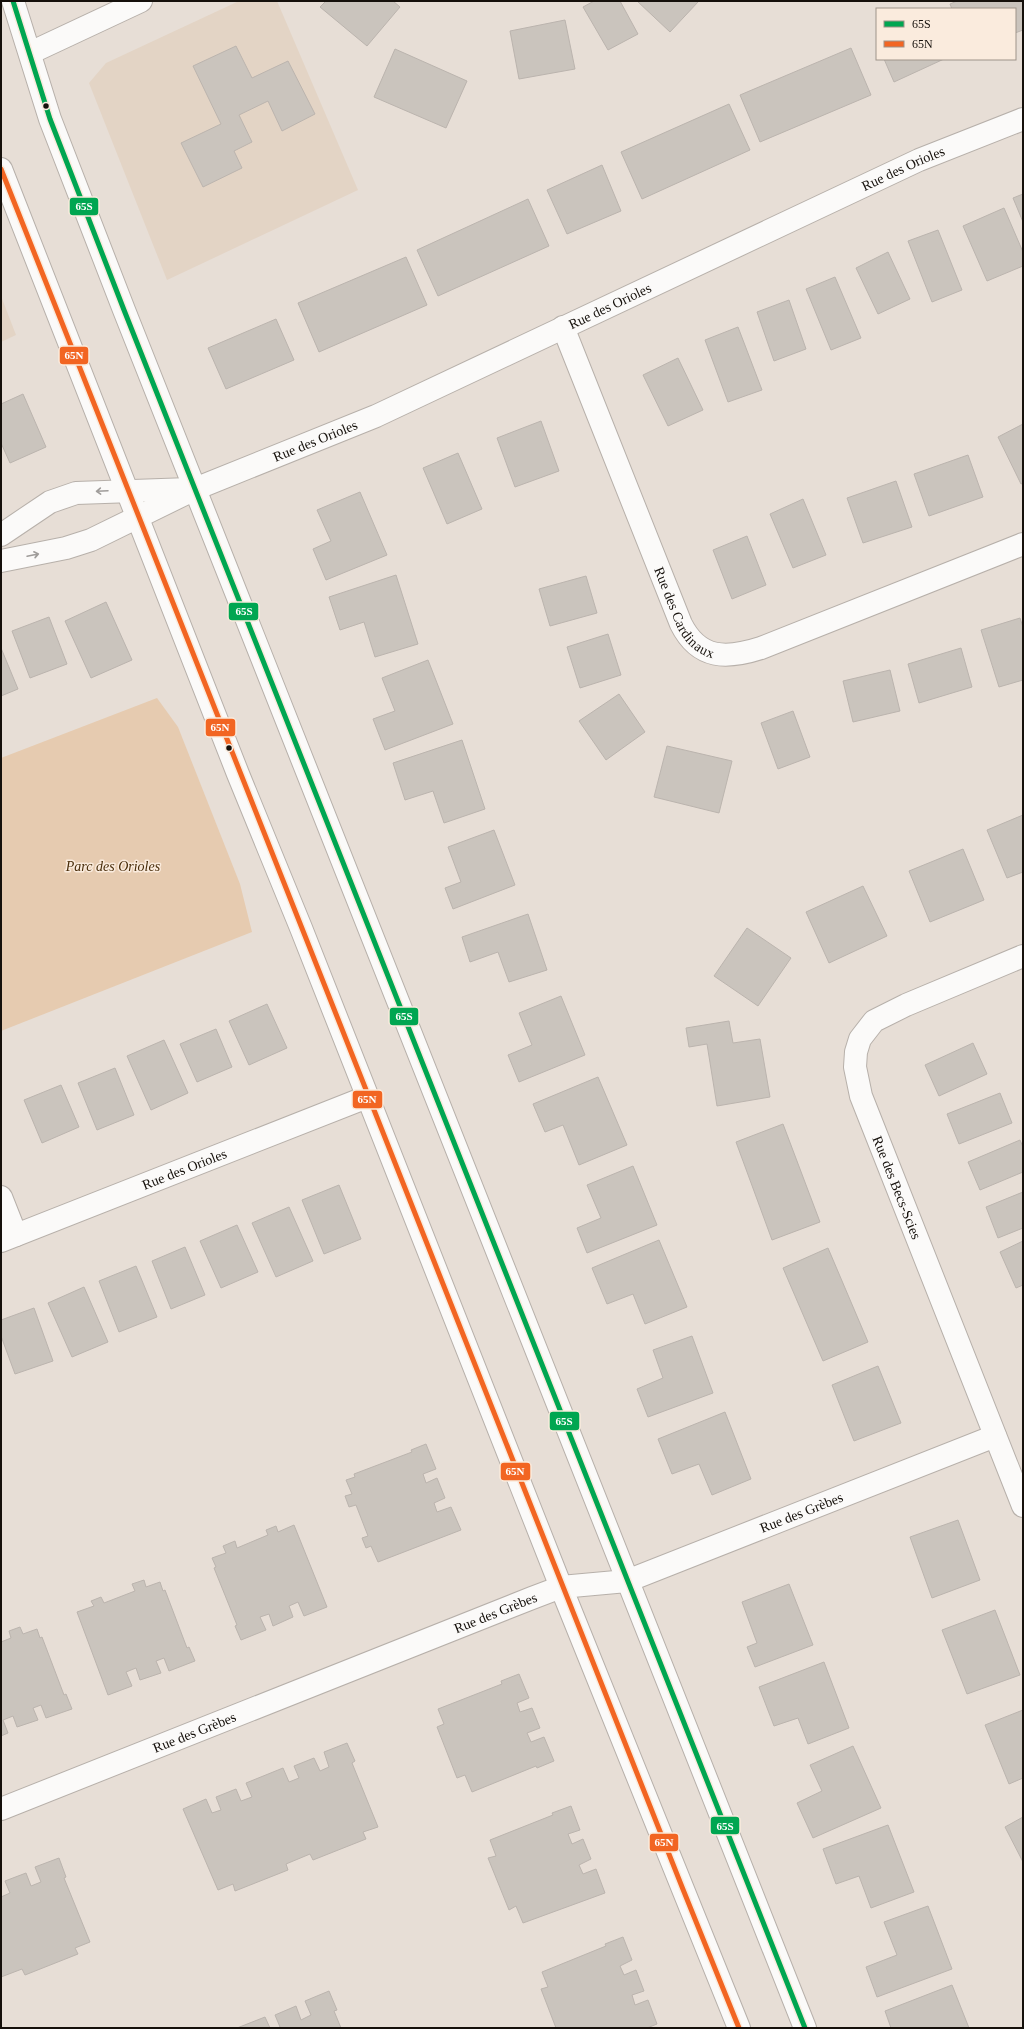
<svg xmlns="http://www.w3.org/2000/svg" width="1024" height="2029" font-family="Georgia,serif">
	<rect width="100%" height="100%" fill="#e7ded6"/>
	<g fill="#e3d4c5">
		<polygon points="239,1 277,1 358,190 167,280 89,83 106,63"/>
		<polygon points="1,296 16,335 1,342"/>
	</g>
	<polygon fill="#e6cbb0" points="157,698 178,727 240,884 252,932 1,1031 1,758"/>
	<g fill="#cac4bd" stroke="#bbb4ae">
		<polygon points="326,1 393,1 400,7 367,46 320,7"/>
		<polygon points="594,1 620,1 638,34 608,50 583,7"/>
		<polygon points="637,1 696,1 698,2 670,32"/>
		<polygon points="957,1 1023,1 1023,30 1015,33 1015,9 952,9 950,4"/>
		<polygon points="565,20 575,69 519,79 510,31"/>
		<polygon points="236,46 252,78 288,61 315,114 282,131 268,101 239,115 252,142 234,151 242,168 203,187 181,143 221,124 193,66"/>
		<polygon points="851,48 871,95 760,142 740,95"/>
		<polygon points="395,49 467,81 446,128 374,97"/>
		<polygon points="884,59 944,59 894,82"/>
		<polygon points="729,104 750,150 642,199 621,152"/>
		<polygon points="602,165 621,211 567,234 547,190"/>
		<polygon points="1023,194 1023,222 1013,198"/>
		<polygon points="528,199 549,246 438,296 417,250"/>
		<polygon points="1004,208 1023,252 1023,266 987,281 963,226"/>
		<polygon points="938,230 962,290 932,302 908,241"/>
		<polygon points="888,252 910,299 878,314 856,268"/>
		<polygon points="406,257 427,305 319,352 298,303"/>
		<polygon points="835,277 861,338 831,350 806,289"/>
		<polygon points="789,300 806,349 774,361 757,312"/>
		<polygon points="276,319 294,360 226,389 208,348"/>
		<polygon points="738,327 762,390 728,402 705,340"/>
		<polygon points="678,358 703,410 668,426 643,375"/>
		<polygon points="23,394 46,447 10,463 1,443 1,404"/>
		<polygon points="541,421 559,471 515,487 497,438"/>
		<polygon points="1023,424 1023,483 1021,484 998,437"/>
		<polygon points="458,453 482,509 447,524 423,468"/>
		<polygon points="968,455 983,497 929,516 914,474"/>
		<polygon points="896,481 912,527 863,543 847,498"/>
		<polygon points="360,492 387,555 326,580 313,549 331,541 317,510"/>
		<polygon points="803,499 826,555 793,568 770,514"/>
		<polygon points="747,536 766,585 732,599 713,550"/>
		<polygon points="396,575 418,644 375,657 364,622 340,630 329,597"/>
		<polygon points="586,576 597,613 550,626 539,589"/>
		<polygon points="106,602 132,660 91,678 65,621"/>
		<polygon points="49,617 67,664 30,678 12,631"/>
		<polygon points="1020,618 1023,627 1023,680 999,687 981,630"/>
		<polygon points="608,634 621,675 580,688 567,647"/>
		<polygon points="1,648 18,689 1,696"/>
		<polygon points="961,648 972,687 919,703 908,664"/>
		<polygon points="428,660 453,724 385,750 373,719 395,711 382,678"/>
		<polygon points="890,670 900,711 853,722 843,681"/>
		<polygon points="619,694 645,732 606,760 579,721"/>
		<polygon points="793,711 810,757 778,769 761,723"/>
		<polygon points="462,740 485,809 444,823 433,791 405,800 393,763"/>
		<polygon points="667,746 732,761 719,813 654,797"/>
		<polygon points="1023,815 1023,872 1007,878 987,830"/>
		<polygon points="494,830 515,885 453,909 445,888 461,882 448,847"/>
		<polygon points="963,849 984,900 930,922 909,871"/>
		<polygon points="863,886 887,936 829,963 806,912"/>
		<polygon points="528,914 547,970 509,982 498,952 470,962 462,937"/>
		<polygon points="747,928 791,958 758,1006 714,976"/>
		<polygon points="561,996 585,1055 519,1082 508,1055 532,1045 519,1013"/>
		<polygon points="267,1004 287,1048 249,1065 229,1021"/>
		<polygon points="729,1021 733,1043 760,1039 770,1097 717,1106 707,1044 689,1047 686,1028"/>
		<polygon points="216,1029 232,1067 197,1082 180,1044"/>
		<polygon points="164,1040 188,1093 151,1110 127,1056"/>
		<polygon points="973,1043 987,1074 939,1096 925,1065"/>
		<polygon points="115,1068 134,1115 97,1130 78,1083"/>
		<polygon points="598,1077 627,1145 579,1165 563,1125 545,1132 533,1104"/>
		<polygon points="61,1085 79,1127 42,1143 24,1100"/>
		<polygon points="1000,1093 1012,1123 959,1144 947,1114"/>
		<polygon points="783,1124 820,1222 772,1240 736,1142"/>
		<polygon points="1020,1140 1023,1147 1023,1172 980,1190 968,1162"/>
		<polygon points="633,1166 657,1225 587,1253 577,1228 601,1218 587,1185"/>
		<polygon points="339,1185 361,1239 324,1254 302,1200"/>
		<polygon points="1023,1192 1023,1228 998,1238 986,1207"/>
		<polygon points="289,1207 313,1261 276,1277 252,1223"/>
		<polygon points="237,1225 258,1272 221,1288 200,1241"/>
		<polygon points="659,1240 687,1307 645,1324 633,1294 607,1304 592,1268"/>
		<polygon points="1023,1241 1023,1285 1016,1288 1000,1252"/>
		<polygon points="185,1247 205,1295 171,1309 152,1261"/>
		<polygon points="828,1248 868,1342 823,1361 783,1268"/>
		<polygon points="136,1266 157,1317 119,1332 99,1281"/>
		<polygon points="84,1287 108,1342 72,1357 48,1303"/>
		<polygon points="34,1308 53,1361 15,1374 1,1336 1,1320"/>
		<polygon points="692,1336 713,1393 648,1417 637,1389 663,1378 653,1350"/>
		<polygon points="878,1366 901,1423 854,1441 832,1385"/>
		<polygon points="725,1412 751,1479 712,1495 699,1464 672,1474 658,1439"/>
		<polygon points="426,1444 436,1469 423,1474 426,1483 437,1478 445,1498 434,1503 437,1512 451,1507 461,1530 378,1562 371,1546 366,1548 362,1538 368,1536 356,1505 349,1507 345,1496 352,1494 346,1480 355,1477 354,1474 412,1452 411,1450"/>
		<polygon points="958,1520 980,1580 932,1598 910,1537"/>
		<polygon points="294,1525 327,1607 304,1616 298,1602 289,1606 293,1617 273,1626 269,1614 260,1617 266,1630 241,1640 235,1626 237,1625 214,1568 216,1567 212,1558 226,1553 223,1546 235,1541 237,1548 268,1535 266,1530 276,1526 278,1532"/>
		<polygon points="144,1580 146,1587 160,1582 163,1591 165,1590 187,1648 189,1647 195,1661 169,1671 164,1658 156,1661 161,1673 140,1680 136,1668 126,1672 132,1686 108,1695 77,1612 94,1606 91,1601 101,1597 104,1603 135,1591 132,1584"/>
		<polygon points="789,1584 813,1645 755,1667 747,1647 757,1643 742,1602"/>
		<polygon points="995,1610 1020,1675 967,1694 942,1630"/>
		<polygon points="20,1627 23,1634 37,1629 40,1638 42,1637 64,1695 66,1694 72,1709 46,1718 41,1705 33,1708 38,1720 17,1727 13,1716 3,1720 8,1733 1,1736 1,1642 11,1638 9,1631"/>
		<polygon points="824,1662 849,1728 808,1744 798,1718 774,1726 759,1687"/>
		<polygon points="519,1674 529,1698 517,1703 520,1712 532,1708 540,1728 527,1733 531,1742 544,1737 554,1761 537,1768 536,1766 472,1792 465,1775 457,1778 437,1727 444,1724 438,1709 502,1684 501,1681"/>
		<polygon points="1023,1710 1023,1778 1009,1784 985,1725"/>
		<polygon points="347,1743 355,1761 352,1763 378,1827 363,1832 366,1839 313,1860 310,1854 286,1864 288,1870 235,1891 233,1884 218,1890 183,1809 206,1799 212,1813 221,1810 216,1797 236,1789 241,1801 252,1797 246,1783 283,1768 289,1782 299,1778 294,1766 314,1758 320,1771 329,1767 324,1752"/>
		<polygon points="853,1746 881,1808 813,1838 797,1803 822,1791 810,1765"/>
		<polygon points="571,1806 580,1830 568,1834 572,1844 583,1839 591,1859 579,1865 583,1874 596,1869 605,1893 523,1923 516,1906 509,1910 488,1858 496,1856 490,1840 553,1815 552,1813"/>
		<polygon points="1023,1817 1023,1862 1005,1827"/>
		<polygon points="888,1825 914,1892 871,1908 859,1876 836,1884 823,1849"/>
		<polygon points="59,1858 66,1877 64,1878 90,1942 75,1948 78,1954 25,1975 22,1969 1,1977 1,1897 10,1893 5,1881 26,1873 31,1886 41,1882 35,1867"/>
		<polygon points="928,1906 952,1969 877,1997 866,1967 897,1955 884,1922"/>
		<polygon points="623,1937 632,1960 620,1966 624,1975 636,1970 644,1991 632,1995 635,2005 648,2000 657,2024 647,2028 556,2028 541,1989 548,1987 542,1972 606,1946 605,1944"/>
		<polygon points="952,1985 969,2028 891,2028 885,2011"/>
		<polygon points="329,1991 337,2010 334,2011 341,2028 277,2028 280,2027 275,2015 296,2006 301,2020 311,2015 305,2001"/>
		<polygon points="265,2017 270,2028 237,2028"/>
	</g>
	<g fill="none" stroke-linecap="round" stroke-linejoin="round">
		<defs>
			<g id="minor">
				<path id="s1" d="M 563,327 L 681,624 C 699,660 727,659 761,648 L 1023,544"/>
				<polyline points="1,535 50,502 76,493 190,489"/>
				<path id="s2" d="M 1,561 L 66,548 L 91,540 L 195,489 L 376,416 L 919,160 L 1023,119"/>
				<path id="s3" d="M 1023,956 L 906,1005 L 874,1021 L 860,1039 L 856,1052 L 855,1067 L 861,1096 L 1023,1506"/>
				<polyline points="1,1197 16,1235"/>
				<path id="s4" d="M 1,1241 L 367,1097"/>
				<path id="s5" d="M 1,1809 L 532,1598 L 561,1587 L 627,1581 L 995,1436"/>
			</g>
			<g id="tertiary">
				<polyline points="13,1 50,119 124,310 805,2028"/>
				<polyline points="30,53 141,1"/>
				<polyline points="1,169 238,774 301,928 561,1587 739,2028"/>
			</g>
		</defs>
		<use href="#minor" stroke="#b7b0aa" stroke-width="24"/>
		<use href="#tertiary" stroke="#b7b0aa" stroke-width="24"/>
		<use href="#minor" stroke="#fbfaf9" stroke-width="22"/>
		<use href="#tertiary" stroke="#fbfaf9" stroke-width="22"/>
		<defs>
			<polyline id="bus-1" points="13,1 50,119 124,310 805,2028"/>
			<path id="bus-2" d="M 1,169 C 244,790 489,1410 739,2028"/>
		</defs>
		<use href="#bus-1" stroke="#faebdd" stroke-width="8"/>
		<use href="#bus-2" stroke="#faebdd" stroke-width="8"/>
		<use href="#bus-1" stroke="#00a651" stroke-width="5"/>
		<use href="#bus-2" stroke="#f26522" stroke-width="5"/>
	</g>
	<defs><path id="oneway-shaft" d="M-6 0H5M1.5-3L5.5 0L1.5 3" fill="none" stroke-width="1.6" stroke-linecap="round" stroke-linejoin="round"/></defs>
	<g stroke="#9f9c9a">
		<use href="#oneway-shaft" transform="translate(102 491) rotate(177)"/>
		<use href="#oneway-shaft" transform="translate(33 555) rotate(-12)"/>
	</g>
	<g fill="#15100b" stroke="#faebdd" stroke-width="1.5">
		<circle cx="46" cy="106" r="3.5"/>
		<circle cx="229" cy="748" r="3.5"/>
	</g>
	<g text-anchor="middle" dominant-baseline="central" stroke-width="3" stroke-linejoin="round" paint-order="stroke">
		<g font-size="14" fill="#15100b" stroke="#faebdd">
			<text stroke="none"><textPath href="#s2" startOffset="986">Rue des Orioles</textPath></text>
			<text stroke="none"><textPath href="#s2" startOffset="662">Rue des Orioles</textPath></text>
			<text stroke="none"><textPath href="#s2" startOffset="338">Rue des Orioles</textPath></text>
			<text stroke="none"><textPath href="#s1" startOffset="312">Rue des Cardinaux</textPath></text>
			<text stroke="none"><textPath href="#s4" startOffset="197">Rue des Orioles</textPath></text>
			<text stroke="none"><textPath href="#s3" startOffset="342">Rue des Becs-Scies</textPath></text>
			<text stroke="none"><textPath href="#s5" startOffset="856">Rue des Grèbes</textPath></text>
			<text stroke="none"><textPath href="#s5" startOffset="532">Rue des Grèbes</textPath></text>
			<text stroke="none"><textPath href="#s5" startOffset="208">Rue des Grèbes</textPath></text>
		</g>
		<g font-size="14" font-style="italic" fill="#492d0a" stroke="#faebdd">
			<text x="113" y="866">Parc des Orioles</text>
		</g>
	</g>
	<g stroke="#faebdd" stroke-width="1.5">
		<rect x="69" y="197" width="30" height="19" rx="4" fill="#00a651"/>
		<rect x="59" y="346" width="30" height="19" rx="4" fill="#f26522"/>
		<rect x="228" y="602" width="31" height="19" rx="4" fill="#00a651"/>
		<rect x="205" y="718" width="31" height="19" rx="4" fill="#f26522"/>
		<rect x="389" y="1007" width="30" height="19" rx="4" fill="#00a651"/>
		<rect x="352" y="1090" width="31" height="19" rx="4" fill="#f26522"/>
		<rect x="549" y="1411" width="31" height="20" rx="4" fill="#00a651"/>
		<rect x="500" y="1462" width="31" height="19" rx="4" fill="#f26522"/>
		<rect x="710" y="1816" width="30" height="19" rx="4" fill="#00a651"/>
		<rect x="649" y="1833" width="30" height="19" rx="4" fill="#f26522"/>
	</g>
	<g font-size="11" text-anchor="middle" font-weight="bold" fill="#fff">
		<text x="84" y="210">65S</text>
		<text x="74" y="359">65N</text>
		<text x="244" y="615">65S</text>
		<text x="220" y="731">65N</text>
		<text x="404" y="1020">65S</text>
		<text x="367" y="1103">65N</text>
		<text x="564" y="1425">65S</text>
		<text x="515" y="1475">65N</text>
		<text x="725" y="1830">65S</text>
		<text x="664" y="1846">65N</text>
	</g>
	<rect width="1024" height="2029" fill="none" stroke="#15100b" stroke-width="4"/>
	<rect x="876" y="8" width="140" height="52" fill="#faebdd" stroke="#9e9389"/>
	<rect x="884" y="21" width="20" height="6" fill="#00a651" stroke="#9e9389"/>
	<text x="912" y="28" font-size="12" fill="#15100b">65S</text>
	<rect x="884" y="41" width="20" height="6" fill="#f26522" stroke="#9e9389"/>
	<text x="912" y="48" font-size="12" fill="#15100b">65N</text>
</svg>
